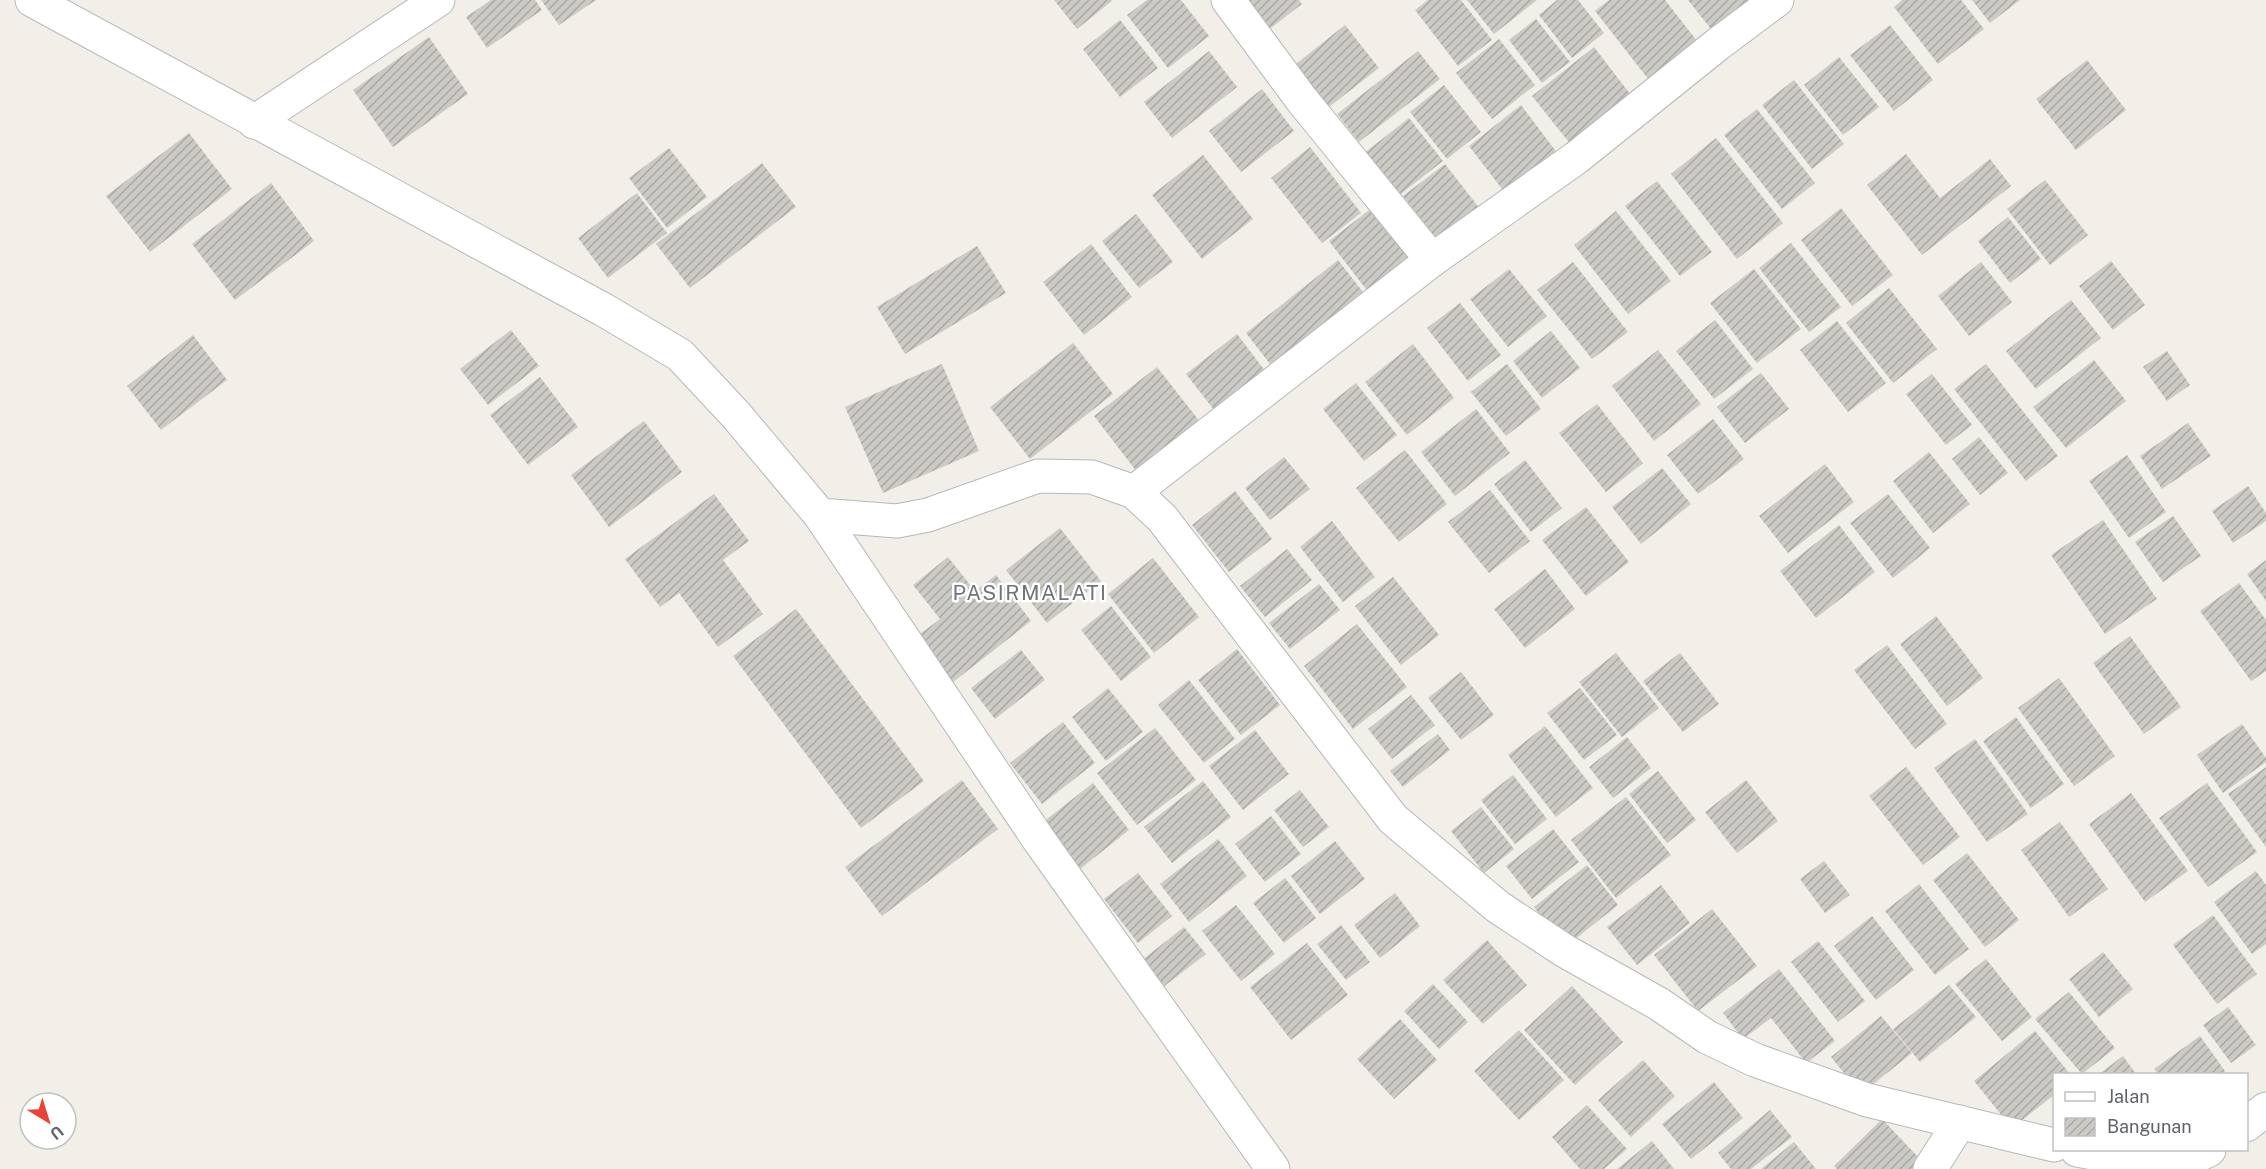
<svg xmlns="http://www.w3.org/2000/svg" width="2266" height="1169" font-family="'Public Sans',sans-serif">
	<defs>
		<pattern id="building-hatch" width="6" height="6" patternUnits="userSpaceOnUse" patternTransform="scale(1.5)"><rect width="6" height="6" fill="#cccac5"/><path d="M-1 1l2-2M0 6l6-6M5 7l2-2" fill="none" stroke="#a9a8a4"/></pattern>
	</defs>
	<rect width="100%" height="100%" fill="#f1efe8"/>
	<g fill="url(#building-hatch)">
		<polygon points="491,0 535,0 542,10 487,48 466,17"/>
		<polygon points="541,0 596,0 559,25"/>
		<polygon points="1054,0 1111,0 1112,1 1077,29"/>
		<polygon points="1147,0 1181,0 1209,36 1168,68 1127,15"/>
		<polygon points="1235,0 1299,0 1302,4 1262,35"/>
		<polygon points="1428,0 1461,0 1492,40 1458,66 1415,10"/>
		<polygon points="1467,0 1537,0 1494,34"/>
		<polygon points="1557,0 1578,0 1604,33 1572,58 1539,15"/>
		<polygon points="1609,0 1665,0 1701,46 1652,84 1595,11"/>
		<polygon points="1688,0 1766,0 1719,39"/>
		<polygon points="1902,0 1961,0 1984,29 1938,64 1894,7"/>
		<polygon points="1972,0 2020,0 1990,23"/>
		<polygon points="1536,19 1570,62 1542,83 1509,40"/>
		<polygon points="1120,20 1158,68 1120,97 1083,49"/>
		<polygon points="1345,25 1379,68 1320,114 1287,71"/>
		<polygon points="1890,25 1933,80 1894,111 1850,55"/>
		<polygon points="429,37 468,94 393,147 353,90"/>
		<polygon points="1499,39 1535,85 1492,119 1456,73"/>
		<polygon points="1594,47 1637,103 1576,151 1532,96"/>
		<polygon points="1209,51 1237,87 1172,138 1144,102"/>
		<polygon points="1418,51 1440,79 1359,142 1337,114"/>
		<polygon points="1839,57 1879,107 1843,135 1804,85"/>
		<polygon points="2087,60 2126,110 2076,150 2036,99"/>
		<polygon points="1794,80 1844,144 1812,169 1762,105"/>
		<polygon points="1444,85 1481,132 1447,159 1410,112"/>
		<polygon points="1262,89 1294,131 1241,172 1209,131"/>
		<polygon points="1521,105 1558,154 1506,194 1469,146"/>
		<polygon points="1757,109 1815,183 1782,209 1724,135"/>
		<polygon points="1409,118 1443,161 1388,204 1354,161"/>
		<polygon points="189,133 232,189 150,252 106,196"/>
		<polygon points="1716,138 1783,223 1737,259 1671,174"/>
		<polygon points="1310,147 1361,213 1322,243 1271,178"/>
		<polygon points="669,148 707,197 667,228 629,178"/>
		<polygon points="1906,154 1940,198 1990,159 2011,186 1922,255 1867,185"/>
		<polygon points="1203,155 1253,219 1202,259 1152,195"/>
		<polygon points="762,163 796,207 690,288 656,244"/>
		<polygon points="1445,164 1484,214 1443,247 1403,196"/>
		<polygon points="2045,180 2088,235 2050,265 2007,209"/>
		<polygon points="1657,181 1712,252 1680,276 1625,206"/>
		<polygon points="271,183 314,241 235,300 192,244"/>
		<polygon points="637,193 667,233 608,278 578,238"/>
		<polygon points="1373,207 1416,263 1372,297 1329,241"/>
		<polygon points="1841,208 1893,275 1852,306 1801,240"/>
		<polygon points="1616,211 1671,281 1628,314 1574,245"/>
		<polygon points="1136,214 1173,262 1139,288 1102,241"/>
		<polygon points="2008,217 2041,259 2010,283 1978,241"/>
		<polygon points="1791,243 1841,307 1809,332 1759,268"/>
		<polygon points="1091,244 1132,297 1084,335 1043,282"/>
		<polygon points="977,246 1006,293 905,354 877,307"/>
		<polygon points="1338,260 1370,301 1277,373 1246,333"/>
		<polygon points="2111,261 2145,305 2113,330 2079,286"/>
		<polygon points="1573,262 1628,332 1592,359 1537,290"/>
		<polygon points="1981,262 2012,302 1969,336 1938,296"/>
		<polygon points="1509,269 1547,316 1508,347 1470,299"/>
		<polygon points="1754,269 1801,329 1757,363 1710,303"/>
		<polygon points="1889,288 1937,349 1893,383 1846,323"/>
		<polygon points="2071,300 2101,338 2036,389 2006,351"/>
		<polygon points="1460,303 1501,355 1468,381 1427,328"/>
		<polygon points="1715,320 1753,369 1714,399 1676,351"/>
		<polygon points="1837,321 1886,383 1848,412 1800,350"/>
		<polygon points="511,330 539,366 488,405 460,369"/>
		<polygon points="1551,331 1580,368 1542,398 1513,361"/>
		<polygon points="1237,334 1272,380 1222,420 1186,374"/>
		<polygon points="193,335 227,380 161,430 127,386"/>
		<polygon points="1073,343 1113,394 1030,459 990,407"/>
		<polygon points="1413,344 1454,398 1407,435 1365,382"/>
		<polygon points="1658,350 1701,404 1654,441 1612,386"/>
		<polygon points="2167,351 2190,385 2167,401 2143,367"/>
		<polygon points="2094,360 2126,401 2066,448 2033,407"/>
		<polygon points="942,364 979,451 883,493 845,407"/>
		<polygon points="1507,364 1541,409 1506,436 1471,392"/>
		<polygon points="1986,364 2058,456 2026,481 1954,389"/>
		<polygon points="1157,367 1201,423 1137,472 1094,416"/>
		<polygon points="1761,373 1789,409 1745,443 1717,407"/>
		<polygon points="1932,374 1972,425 1946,445 1906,394"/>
		<polygon points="540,377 578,427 528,465 490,415"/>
		<polygon points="1356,383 1397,435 1364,461 1323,409"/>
		<polygon points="1597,404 1643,463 1606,492 1559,433"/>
		<polygon points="1476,409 1510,453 1455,496 1421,452"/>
		<polygon points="1713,419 1744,459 1698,494 1667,455"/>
		<polygon points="644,421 682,472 609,527 571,475"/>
		<polygon points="2188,423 2211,456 2162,489 2140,456"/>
		<polygon points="1979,437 2008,473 1980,495 1952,459"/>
		<polygon points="1405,450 1447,504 1399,542 1356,488"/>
		<polygon points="1929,452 1970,504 1933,533 1893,481"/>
		<polygon points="2127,455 2166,512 2129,538 2089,481"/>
		<polygon points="1284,457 1310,489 1270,520 1245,488"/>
		<polygon points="1525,460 1562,508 1531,532 1494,484"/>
		<polygon points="1825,464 1854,502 1788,553 1759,516"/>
		<polygon points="1662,468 1691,504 1641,544 1612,507"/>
		<polygon points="2248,486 2266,513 2266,521 2233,543 2212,511"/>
		<polygon points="1490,490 1530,541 1489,573 1448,522"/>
		<polygon points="1235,491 1272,539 1229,572 1192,525"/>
		<polygon points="714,494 749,541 723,560 763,614 718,647 679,593 660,607 625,559"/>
		<polygon points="1888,494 1930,548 1893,578 1850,523"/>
		<polygon points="1586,507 1629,562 1586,596 1542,540"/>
		<polygon points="2173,516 2201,556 2163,582 2135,542"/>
		<polygon points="2103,520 2157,599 2105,634 2051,555"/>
		<polygon points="1332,521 1375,577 1343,602 1300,547"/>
		<polygon points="1839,525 1875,572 1816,618 1780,571"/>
		<polygon points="1060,528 1101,581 1047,623 1006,570"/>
		<polygon points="1287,549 1312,580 1265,617 1240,586"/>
		<polygon points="948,557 975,591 996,575 1031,621 948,686 912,640 940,619 913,585"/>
		<polygon points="1153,558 1199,617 1154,653 1108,594"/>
		<polygon points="2266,560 2266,601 2247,574"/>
		<polygon points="1545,569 1575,609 1525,648 1494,609"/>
		<polygon points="1393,577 1439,635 1401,665 1355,606"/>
		<polygon points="2239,583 2266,620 2266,671 2251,681 2200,611"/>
		<polygon points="1319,584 1340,610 1290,649 1269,623"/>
		<polygon points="1111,606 1151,657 1121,681 1081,630"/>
		<polygon points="796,609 924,781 861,828 733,656"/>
		<polygon points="1936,616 1983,678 1947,706 1900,644"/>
		<polygon points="1357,624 1407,687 1353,729 1304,666"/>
		<polygon points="2130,636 2181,707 2144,734 2093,663"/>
		<polygon points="1887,645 1947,724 1915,749 1854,670"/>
		<polygon points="1237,649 1280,705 1241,735 1198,680"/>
		<polygon points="1021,650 1045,680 995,719 971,688"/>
		<polygon points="1616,653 1659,708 1622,737 1579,682"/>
		<polygon points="1680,653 1719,704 1683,732 1643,681"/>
		<polygon points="1461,672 1494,715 1461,740 1428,698"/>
		<polygon points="2059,678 2115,756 2074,786 2018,708"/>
		<polygon points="1189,680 1235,739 1204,763 1158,705"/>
		<polygon points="1108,688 1143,732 1106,761 1072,717"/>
		<polygon points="1580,688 1617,735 1584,760 1547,713"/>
		<polygon points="1411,695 1435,725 1392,759 1368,729"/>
		<polygon points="2016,717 2064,784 2031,808 1983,741"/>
		<polygon points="1063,722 1095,763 1042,804 1010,763"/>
		<polygon points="2242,724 2266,758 2266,762 2223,793 2197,755"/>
		<polygon points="1545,726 1593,788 1556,817 1508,755"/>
		<polygon points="1155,728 1196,780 1137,825 1097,773"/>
		<polygon points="1255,730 1289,774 1243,810 1209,766"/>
		<polygon points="1438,734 1450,750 1403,787 1390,771"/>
		<polygon points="1627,737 1651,768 1613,798 1589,767"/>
		<polygon points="1975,739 2028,814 1987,842 1934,768"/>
		<polygon points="1906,767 1960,837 1923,865 1869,796"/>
		<polygon points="2266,767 2266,847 2228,794"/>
		<polygon points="1658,771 1696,820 1667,843 1629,794"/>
		<polygon points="1513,775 1547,819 1515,844 1481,800"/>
		<polygon points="962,780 998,829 882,916 845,867"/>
		<polygon points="1746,780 1778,821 1737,853 1705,812"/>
		<polygon points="1203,781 1231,817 1172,863 1144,827"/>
		<polygon points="1093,783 1129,830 1075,873 1038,826"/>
		<polygon points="2207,783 2257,852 2208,887 2159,818"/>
		<polygon points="1300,790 1329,827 1303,847 1274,810"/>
		<polygon points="2131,793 2188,871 2145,902 2089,824"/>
		<polygon points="1626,797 1671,855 1616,898 1571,840"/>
		<polygon points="1481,807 1514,849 1484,873 1451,831"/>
		<polygon points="1271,816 1301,854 1265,882 1235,844"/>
		<polygon points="2060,822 2108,889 2069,917 2021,850"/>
		<polygon points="1553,829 1579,862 1532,899 1506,866"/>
		<polygon points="1218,839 1247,876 1189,922 1160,884"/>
		<polygon points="1335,841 1365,879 1320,914 1291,876"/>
		<polygon points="1967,853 2019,920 1985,947 1933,880"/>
		<polygon points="1824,861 1850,895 1825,913 1800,879"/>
		<polygon points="1587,865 1618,905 1565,947 1534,907"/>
		<polygon points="2256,871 2266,885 2266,944 2252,954 2214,902"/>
		<polygon points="1138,873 1172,916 1138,943 1104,899"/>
		<polygon points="1285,878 1316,918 1284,943 1253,903"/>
		<polygon points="1919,884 1969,949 1935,975 1885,911"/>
		<polygon points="1661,885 1690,923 1637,965 1607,927"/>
		<polygon points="1395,893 1420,926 1380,958 1354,925"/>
		<polygon points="1236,905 1275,954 1241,981 1202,931"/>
		<polygon points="1712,909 1757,966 1698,1011 1654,955"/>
		<polygon points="2213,915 2257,974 2217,1004 2173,945"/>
		<polygon points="1872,916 1914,970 1876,1000 1834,946"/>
		<polygon points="1341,925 1370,962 1346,980 1317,944"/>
		<polygon points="1184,927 1206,954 1158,991 1137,964"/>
		<polygon points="1487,940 1527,985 1483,1024 1443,980"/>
		<polygon points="1818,941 1865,1001 1838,1022 1791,962"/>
		<polygon points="1307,943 1348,995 1291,1040 1250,987"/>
		<polygon points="2103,952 2133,989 2099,1017 2069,979"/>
		<polygon points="1986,959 2032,1017 2002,1041 1955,984"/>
		<polygon points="1779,969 1835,1041 1806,1063 1771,1018 1743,1039 1723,1013"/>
		<polygon points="1433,984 1468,1022 1439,1049 1404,1011"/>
		<polygon points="1949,985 1976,1017 1920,1062 1893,1029"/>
		<polygon points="1572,986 1623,1042 1575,1085 1524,1030"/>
		<polygon points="2069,992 2115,1048 2082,1074 2035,1019"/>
		<polygon points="2228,1007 2256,1045 2231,1063 2203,1025"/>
		<polygon points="1881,1016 1912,1053 1861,1094 1831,1057"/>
		<polygon points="1400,1019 1437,1060 1394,1099 1357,1059"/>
		<polygon points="1519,1030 1564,1080 1519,1120 1474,1071"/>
		<polygon points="2035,1031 2070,1074 2054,1074 2054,1095 2012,1128 1974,1081"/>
		<polygon points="2200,1036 2225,1071 2220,1074 2159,1074 2154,1069"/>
		<polygon points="2123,1056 2136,1074 2099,1074"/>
		<polygon points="1643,1060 1675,1096 1631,1137 1598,1100"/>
		<polygon points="1714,1082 1743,1118 1691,1159 1662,1124"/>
		<polygon points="1587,1105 1627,1149 1604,1169 1580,1169 1552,1137"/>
		<polygon points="1770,1110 1792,1137 1751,1169 1731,1169 1718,1153"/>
		<polygon points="1882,1119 1921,1160 1912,1169 1837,1169 1834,1166"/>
		<polygon points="1652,1141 1674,1169 1617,1169"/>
		<polygon points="1794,1142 1816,1169 1761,1169"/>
	</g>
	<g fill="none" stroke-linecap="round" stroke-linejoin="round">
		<defs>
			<g id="minor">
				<polyline points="32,0 604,310 680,355 736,415 820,515 897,521 928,515 1038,476 1092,477 1134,492 1162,518 1393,819 1498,907 1565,951 1659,1004 1707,1037 1755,1060 1867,1100 2054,1145"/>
				<polyline points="1228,0 1302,100 1432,260"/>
				<polyline points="254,122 438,0"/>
				<polyline points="1134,492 1432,260 1576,158 1718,44 1777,0"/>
				<polyline points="820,515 1039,840 1273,1169"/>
				<polyline points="2246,1125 2266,1109"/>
				<polyline points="2077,1150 2147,1163 2186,1161 2209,1150"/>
				<polyline points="1930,1169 1960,1122"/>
			</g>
		</defs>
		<use href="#minor" stroke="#b5b8bc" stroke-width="35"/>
		<use href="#minor" stroke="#fff" stroke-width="33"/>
	</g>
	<g text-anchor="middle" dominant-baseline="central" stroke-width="5" stroke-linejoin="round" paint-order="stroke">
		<g font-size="21" letter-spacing="1.5" fill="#70757a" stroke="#fff">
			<text x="1030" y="592">PASIRMALATI</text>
		</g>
	</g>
	<rect x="2053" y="1073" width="195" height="78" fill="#ffffff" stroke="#bfc1c3" stroke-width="1.5"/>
	<rect x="2065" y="1092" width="30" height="9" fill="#ffffff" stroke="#bfc1c3" stroke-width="1.5"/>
	<text x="2107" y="1103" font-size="18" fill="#5f6368">Jalan</text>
	<rect x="2065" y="1118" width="30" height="18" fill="url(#building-hatch)" stroke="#bfc1c3" stroke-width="1.5"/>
	<text x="2107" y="1133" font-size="18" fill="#5f6368">Bangunan</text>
	<g transform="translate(48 1121) rotate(142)"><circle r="28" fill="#ffffff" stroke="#bfc1c3" stroke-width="1.5"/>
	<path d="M0-4.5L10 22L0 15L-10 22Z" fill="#ea4335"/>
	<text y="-9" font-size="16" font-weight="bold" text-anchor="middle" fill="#5f6368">U</text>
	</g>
</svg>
